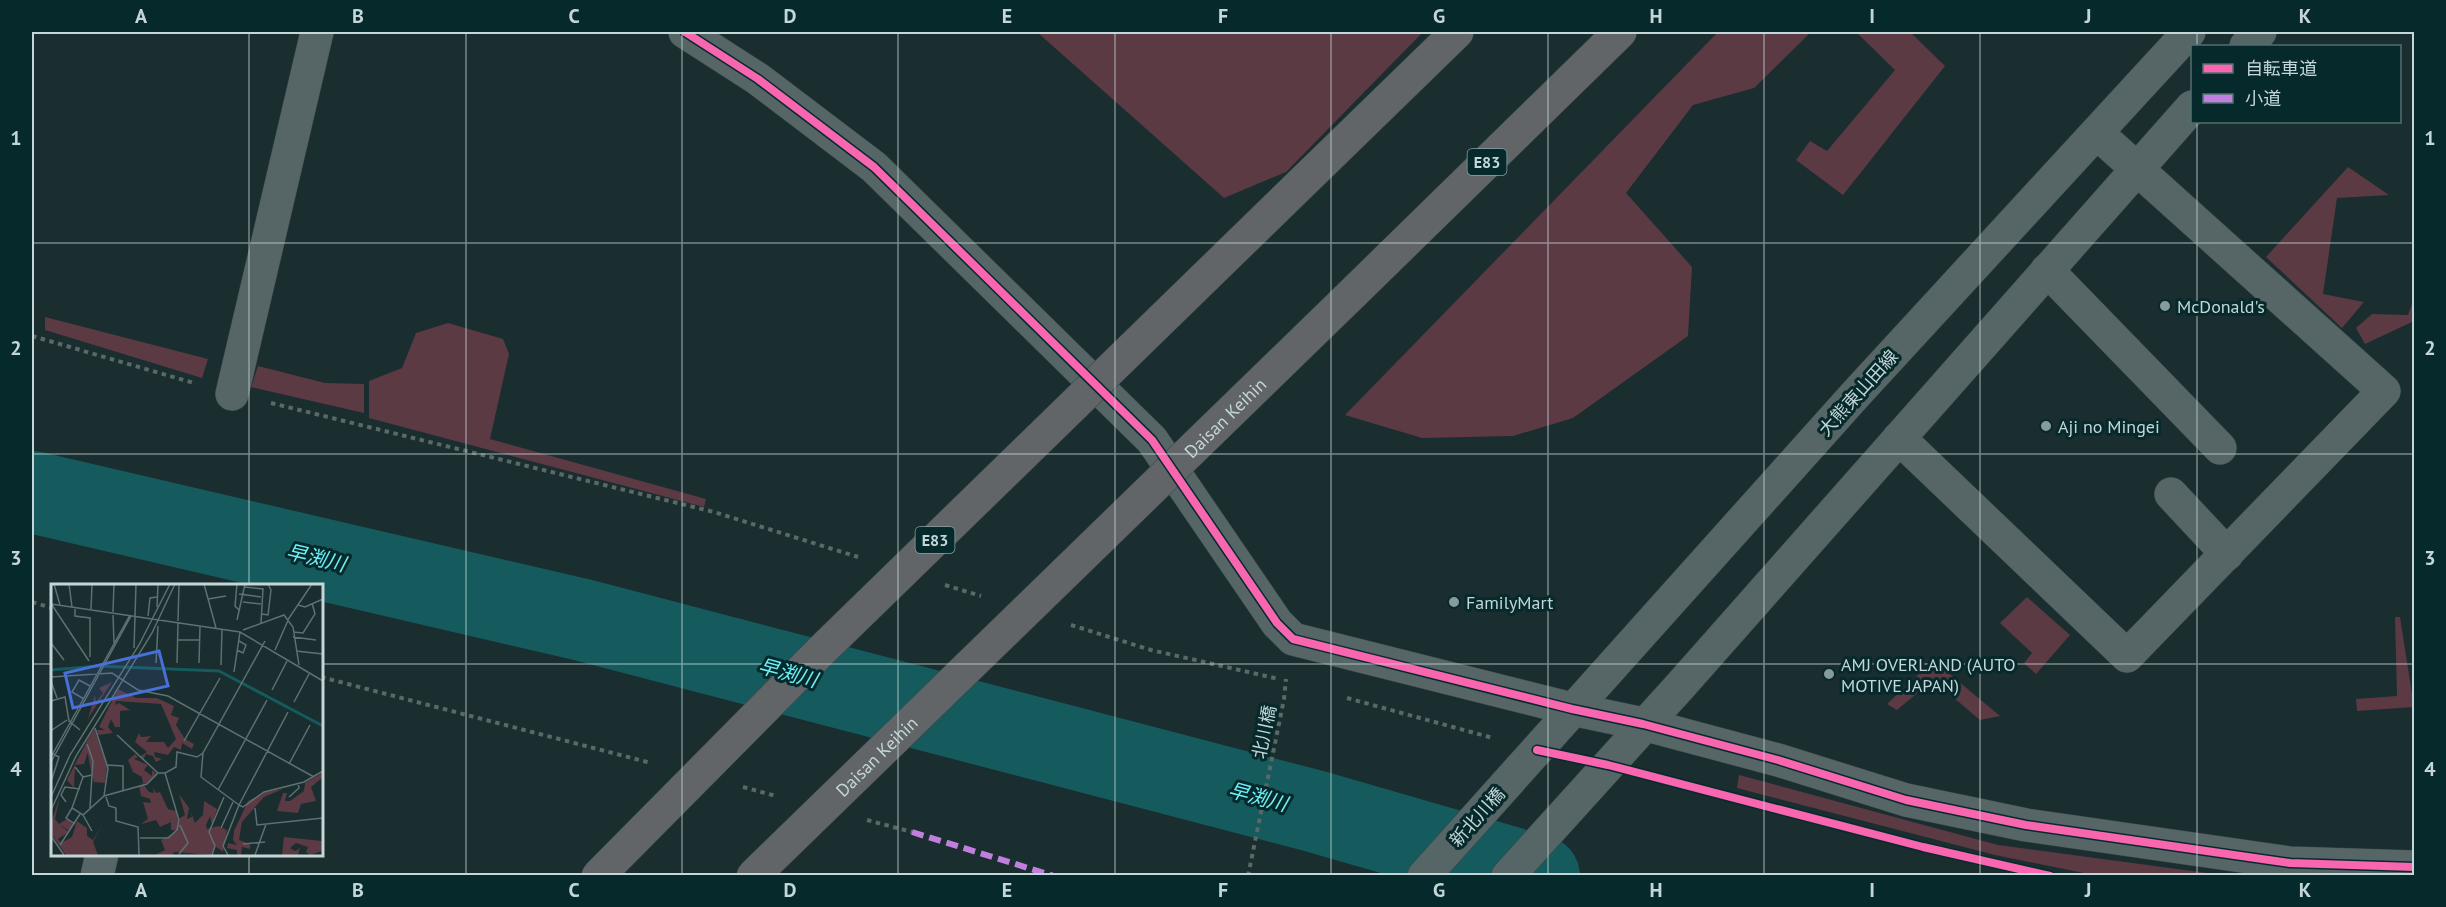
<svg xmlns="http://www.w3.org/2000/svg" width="2446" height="907" font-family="'PT Sans','Noto Sans JP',sans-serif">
	<rect width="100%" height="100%" fill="#1a2d2f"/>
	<g fill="#5b3a44">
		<polygon points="1037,32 1423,32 1286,172 1224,198"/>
		<polygon points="1718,32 1811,32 1754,88 1693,105 1626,193 1692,267 1688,336 1573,418 1513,436 1422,438 1345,415"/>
		<polygon points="1856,32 1910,32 1945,66 1843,195 1796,160 1810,141 1827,151 1895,70"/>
		<polygon points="2348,167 2389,195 2337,198 2323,294 2364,302 2342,328 2266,257"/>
		<polygon points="2413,301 2414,301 2414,321 2365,344 2356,328 2372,314 2408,315"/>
		<polygon points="45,317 208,359 202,378 45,330"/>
		<polygon points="448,323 503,339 509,354 490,439 706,499 704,507 369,418 369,381 402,368 416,333"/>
		<polygon points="258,366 325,383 364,384 364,413 251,387"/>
		<polygon points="2027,597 2070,635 2036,674 2024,663 2032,653 2000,623"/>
		<polygon points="2395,617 2400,617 2414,707 2357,711 2356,699 2397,696"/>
		<polygon points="1934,660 1934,661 2000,716 1980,720 1933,680 1897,710 1887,704"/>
		<polygon points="1739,775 1998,845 2222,875 2094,875 1995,855 1737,788"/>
	</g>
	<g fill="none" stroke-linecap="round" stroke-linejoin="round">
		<polyline stroke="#155a5d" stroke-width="82" points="32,492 583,620 1314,811 1539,876"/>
		<defs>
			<g id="minor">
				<polyline points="685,32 758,79 874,167 1152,440 1277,623 1293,639 1572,709 1643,724 1778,760 1906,800 2026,825 2290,863 2414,867"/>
				<polyline points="2246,46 2260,32"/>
				<polyline points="2047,270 2220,448"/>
				<polyline points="232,394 317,32"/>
				<polyline points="1899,438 2127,656 2384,391 2097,133"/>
				<polyline points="2171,494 2227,554"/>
				<polyline points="97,876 102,854"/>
				<polyline points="1424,876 1855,395 2189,32"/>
				<polyline points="1508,876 1682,684 2192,107"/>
			</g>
			<g id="highway">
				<polyline points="1275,209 1457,32"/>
				<polyline points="1353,293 1620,32"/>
			</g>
		</defs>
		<use href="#minor" stroke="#384748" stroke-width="34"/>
		<use href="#highway" stroke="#384748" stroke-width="34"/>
		<g stroke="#5b6868" stroke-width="4" stroke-dasharray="4.5 4.5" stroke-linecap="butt">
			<polyline points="32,336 194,383"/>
			<polyline points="271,403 714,512 858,557"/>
			<polyline points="945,585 981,596"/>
			<polyline points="32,602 52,608"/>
			<polyline points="1071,625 1151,650 1279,679"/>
			<polyline points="321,677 651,763"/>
			<polyline points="1347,698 1493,738"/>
			<polyline points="743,787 776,796"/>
			<polyline points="867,820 912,832"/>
			<polyline points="1248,876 1284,699 1286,679"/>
		</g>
		<use href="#minor" stroke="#566566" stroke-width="33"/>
		<use href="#highway" stroke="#616568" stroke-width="33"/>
		<defs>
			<g id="highway-bridge">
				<polyline points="598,876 821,651 1275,209"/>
				<path id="s1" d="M 753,876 L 1353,293"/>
			</g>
		</defs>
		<use href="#highway-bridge" stroke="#384748" stroke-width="34" stroke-linecap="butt"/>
		<use href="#highway-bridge" stroke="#616568" stroke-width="33"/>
		<polyline stroke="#c07fdc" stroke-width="6" stroke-dasharray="12 6" stroke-linecap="butt" points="912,832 1054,876"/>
		<defs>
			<g id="cycleway">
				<polyline points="685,32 758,79 874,167 1152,440 1277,623 1293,639 1572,709 1643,724 1778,760 1906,800 2026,825 2290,863 2414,867"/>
				<polyline points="1537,750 1608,765 1923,847 2050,876"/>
			</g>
		</defs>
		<use href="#cycleway" stroke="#062a2c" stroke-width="11"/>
		<use href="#cycleway" stroke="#f766af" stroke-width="8"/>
	</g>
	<path fill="none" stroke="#c4d6d7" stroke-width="1.5" stroke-opacity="0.55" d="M 249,32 L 249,586M 466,32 L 466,876M 682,32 L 682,876M 898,32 L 898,876M 1115,32 L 1115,876M 1331,32 L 1331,876M 1548,32 L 1548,876M 1764,32 L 1764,876M 1980,32 L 1980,876M 2197,32 L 2197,46M 2197,122 L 2197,876M 32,243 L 2414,243M 32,454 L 2414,454M 32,664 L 52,664M 321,664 L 2414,664M 249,854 L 249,876"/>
	<g fill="#889b9c" stroke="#062a2c" stroke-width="2">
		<circle cx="2165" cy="306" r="6"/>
		<circle cx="2046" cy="426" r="6"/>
		<circle cx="1454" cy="602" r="6"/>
		<circle cx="1829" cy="674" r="6"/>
	</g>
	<g text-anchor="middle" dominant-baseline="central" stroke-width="6" stroke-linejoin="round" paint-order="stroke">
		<g fill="#062a2c" stroke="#8ba2a4" stroke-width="1.5">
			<rect x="1467.5" y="149" width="39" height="26" rx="4.5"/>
			<rect x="915.5" y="527" width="39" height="26" rx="4.5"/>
		</g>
		<g font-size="16" font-weight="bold" fill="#c4d6d7">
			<text x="1487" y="162">E83</text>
			<text x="935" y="540">E83</text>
		</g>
		<g font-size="18" fill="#c4d6d7" stroke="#062a2c" text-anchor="start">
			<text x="2177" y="306">McDonald's</text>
			<text x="2058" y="426">Aji no Mingei</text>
			<text x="1466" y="602">FamilyMart</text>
			<text x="1841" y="664">AMJ OVERLAND (AUTO<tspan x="1841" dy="21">MOTIVE JAPAN)</tspan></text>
		</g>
		<g font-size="18" fill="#c4d6d7" stroke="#062a2c">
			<text transform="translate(1858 393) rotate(-48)">大熊東山田線</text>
			<text stroke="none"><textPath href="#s1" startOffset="658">Daisan Keihin</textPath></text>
			<text transform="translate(1264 732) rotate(-78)">北川橋</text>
			<text stroke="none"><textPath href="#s1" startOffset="172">Daisan Keihin</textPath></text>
			<text transform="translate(1477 817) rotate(-48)">新北川橋</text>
		</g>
		<g font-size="20" font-style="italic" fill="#6df1f8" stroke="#062a2c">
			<text transform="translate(316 558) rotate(13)">早渕川</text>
			<text transform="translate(788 673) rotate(15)">早渕川</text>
			<text transform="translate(1258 797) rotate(15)">早渕川</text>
		</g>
	</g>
	<g transform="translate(51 584)">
		<rect width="272" height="272" fill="#1a2d2f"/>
		<path d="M 61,98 L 38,133 L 36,138 L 44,111 L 45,118 L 52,109 L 48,104 ZM 67,105 L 85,114 L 106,114 L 123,122 L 120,131 L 128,134 L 125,141 L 134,155 L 143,160 L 141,165 L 131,159 L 130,166 L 123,163 L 117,171 L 103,168 L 104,173 L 111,175 L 105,178 L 102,172 L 95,170 L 92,176 L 88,173 L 96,168 L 84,158 L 88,149 L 90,153 L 100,152 L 95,158 L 113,158 L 117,164 L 125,155 L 110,120 L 65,117 L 64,121 L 68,119 L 79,126 L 69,127 L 69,143 L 64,143 L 60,135 L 57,143 L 62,149 L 47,151 L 46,146 L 54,146 L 48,143 ZM 43,145 L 56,181 L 54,199 L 43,198 L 39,182 L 35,158 ZM 35,159 L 37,168 L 33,180 L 24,181 L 23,204 L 16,196 ZM 84,170 L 87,173 L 83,175 L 97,181 L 93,186 L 101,192 L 101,186 L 106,190 L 96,199 L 89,200 L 92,199 L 91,193 L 82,188 L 77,176 ZM 271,189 L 271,194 L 260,203 L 265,217 L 250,220 L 247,229 L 226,227 L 232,209 L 236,209 L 234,217 L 239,217 L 253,207 L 254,199 ZM 93,201 L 98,208 L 103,209 L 102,203 L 105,209 L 109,208 L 117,225 L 125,227 L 128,240 L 129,234 L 134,231 L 128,210 L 138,224 L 136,235 L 141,233 L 140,228 L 144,239 L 152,231 L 153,217 L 166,225 L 161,241 L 159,232 L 155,241 L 156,245 L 167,242 L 176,246 L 172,268 L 164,262 L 160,271 L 123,268 L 122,271 L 104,271 L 114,266 L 110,256 L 127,247 L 120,246 L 120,238 L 109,243 L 105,236 L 90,240 L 97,235 L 92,218 L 100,219 L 99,215 L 90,212 L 88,202 ZM 232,205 L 213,213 L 191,238 L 188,256 L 199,260 L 199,265 L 191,263 L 190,271 L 186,271 L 186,266 L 176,264 L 177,259 L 186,261 L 182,256 L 183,247 L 197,217 L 214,208 ZM 9,212 L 4,235 L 8,240 L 16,235 L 22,240 L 19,247 L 9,241 L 18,248 L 7,255 L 10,259 L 21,253 L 26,237 L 36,244 L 36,252 L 42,256 L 51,241 L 42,258 L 47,271 L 15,271 L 1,251 L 0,239 ZM 233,253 L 271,257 L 271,267 L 259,271 L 255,268 L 257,263 L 245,259 L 239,264 L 244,267 L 249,264 L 247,271 L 231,271 Z" fill="#5b3a44"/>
		<path fill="none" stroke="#155a5d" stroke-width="3" d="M 0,86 L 47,82 L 168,87 L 272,142"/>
		<path fill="none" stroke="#5e7172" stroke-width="1.5" d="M 3,0 L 9,21M 18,0 L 21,23M 153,0 L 165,44M 186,0 L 184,22 L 188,26M 194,3 L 212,5 L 210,39M 188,10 L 210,13M 157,15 L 175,12M 192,18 L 210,20M 0,20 L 189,48 L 272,97M 1,21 L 38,77M 247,21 L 254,23 L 272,15M 106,23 L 107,0M 24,25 L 24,32 L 39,34 L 39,73M 40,25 L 41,0M 62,28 L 63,0M 211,30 L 217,31 L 220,6 L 217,0M 62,31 L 63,59M 97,32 L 99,14 L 106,13M 186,36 L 194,0M 127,37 L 128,0M 192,46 L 233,31 L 242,43 L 248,81M 242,48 L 252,49 L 264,30 L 261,19M 242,53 L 265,56M 127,56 L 149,56M 214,57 L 152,169 L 150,193 L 188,221 L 237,128M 0,59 L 13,76M 83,64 L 85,0M 186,66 L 192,69 L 195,61 L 188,57M 224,66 L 238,34 L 261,0M 245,67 L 272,70M 105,79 L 107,42M 126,79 L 127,39M 148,79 L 149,42M 170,81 L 171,45M 183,88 L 189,48M 0,93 L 61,89 L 87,106 L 117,112 L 263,193M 0,97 L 6,114M 221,106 L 236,77M 33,115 L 21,108 L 28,96 L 39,102M 0,117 L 14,113 L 18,137 L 29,146M 243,118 L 258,90M 44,144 L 57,184 L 53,212M 1,146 L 16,136M 66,151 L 107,189M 133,157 L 169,94M 36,160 L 42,177 L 41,191M 0,169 L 8,173 L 0,198M 0,173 L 79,31M 0,178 L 80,32M 238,180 L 259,141M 56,181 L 72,182 L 72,206M 24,183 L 32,193 L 21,224 L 32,231 L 53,212 L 96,200 L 107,189 L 114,189M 32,193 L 41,191 L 39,224M 167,206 L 216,116M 0,213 L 19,171 L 88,61 L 119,0M 55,213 L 58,222 L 65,224 L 65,237 L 87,243 L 88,271M 238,213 L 248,204 L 247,199M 15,218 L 10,211 L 14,203 L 29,205M 21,224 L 15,234 L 24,240M 204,224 L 206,241 L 272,234M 0,226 L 25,172 L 101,49 L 124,0M 32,231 L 41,247M 170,244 L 182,218M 0,252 L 13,271M 89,254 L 117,254 L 126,246 L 128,236 L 114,189 L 125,183 L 126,168 L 146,173 L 152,169M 192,260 L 214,258M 9,261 L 29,230M 128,270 L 137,259 L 129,241M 161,271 L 164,262 L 158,248 L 173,213M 177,271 L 172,262 L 188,221 L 192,223 L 213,208 L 253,198 L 272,187M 204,271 L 215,240"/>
		<path fill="#4770d8" fill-opacity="0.15" stroke="#4770d8" stroke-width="3" d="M 108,67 L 117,102 L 22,124 L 14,89 Z"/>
		<rect width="272" height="272" fill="none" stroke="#c4d6d7" stroke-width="3"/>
	</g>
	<rect width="2446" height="907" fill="none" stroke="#062a2c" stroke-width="66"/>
	<rect x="2191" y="45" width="210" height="78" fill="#062a2c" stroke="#526f70" stroke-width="1.5"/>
	<rect x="2203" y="64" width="30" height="9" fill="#f766af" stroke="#526f70" stroke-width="1.5"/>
	<text x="2245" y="75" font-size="18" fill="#c4d6d7">自転車道</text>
	<rect x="2203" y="94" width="30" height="9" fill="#c07fdc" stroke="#526f70" stroke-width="1.5"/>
	<text x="2245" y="105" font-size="18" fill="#c4d6d7">小道</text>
	<rect x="33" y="33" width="2380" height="841" fill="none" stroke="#c4d6d7" stroke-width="2"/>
	<g font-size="20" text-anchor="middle" font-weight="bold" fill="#c4d6d7">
		<text x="141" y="23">A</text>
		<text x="358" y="23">B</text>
		<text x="574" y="23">C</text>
		<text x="790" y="23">D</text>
		<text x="1007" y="23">E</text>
		<text x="1223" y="23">F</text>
		<text x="1439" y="23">G</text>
		<text x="1656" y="23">H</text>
		<text x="1872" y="23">I</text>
		<text x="2088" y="23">J</text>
		<text x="2305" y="23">K</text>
		<text x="16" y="145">1</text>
		<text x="2430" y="145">1</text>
		<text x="16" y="355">2</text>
		<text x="2430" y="355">2</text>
		<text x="16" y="565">3</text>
		<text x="2430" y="565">3</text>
		<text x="16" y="776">4</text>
		<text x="2430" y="776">4</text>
		<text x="141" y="897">A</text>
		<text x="358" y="897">B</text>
		<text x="574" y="897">C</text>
		<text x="790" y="897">D</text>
		<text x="1007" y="897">E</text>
		<text x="1223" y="897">F</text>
		<text x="1439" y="897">G</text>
		<text x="1656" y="897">H</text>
		<text x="1872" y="897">I</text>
		<text x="2088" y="897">J</text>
		<text x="2305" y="897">K</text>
	</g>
</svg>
